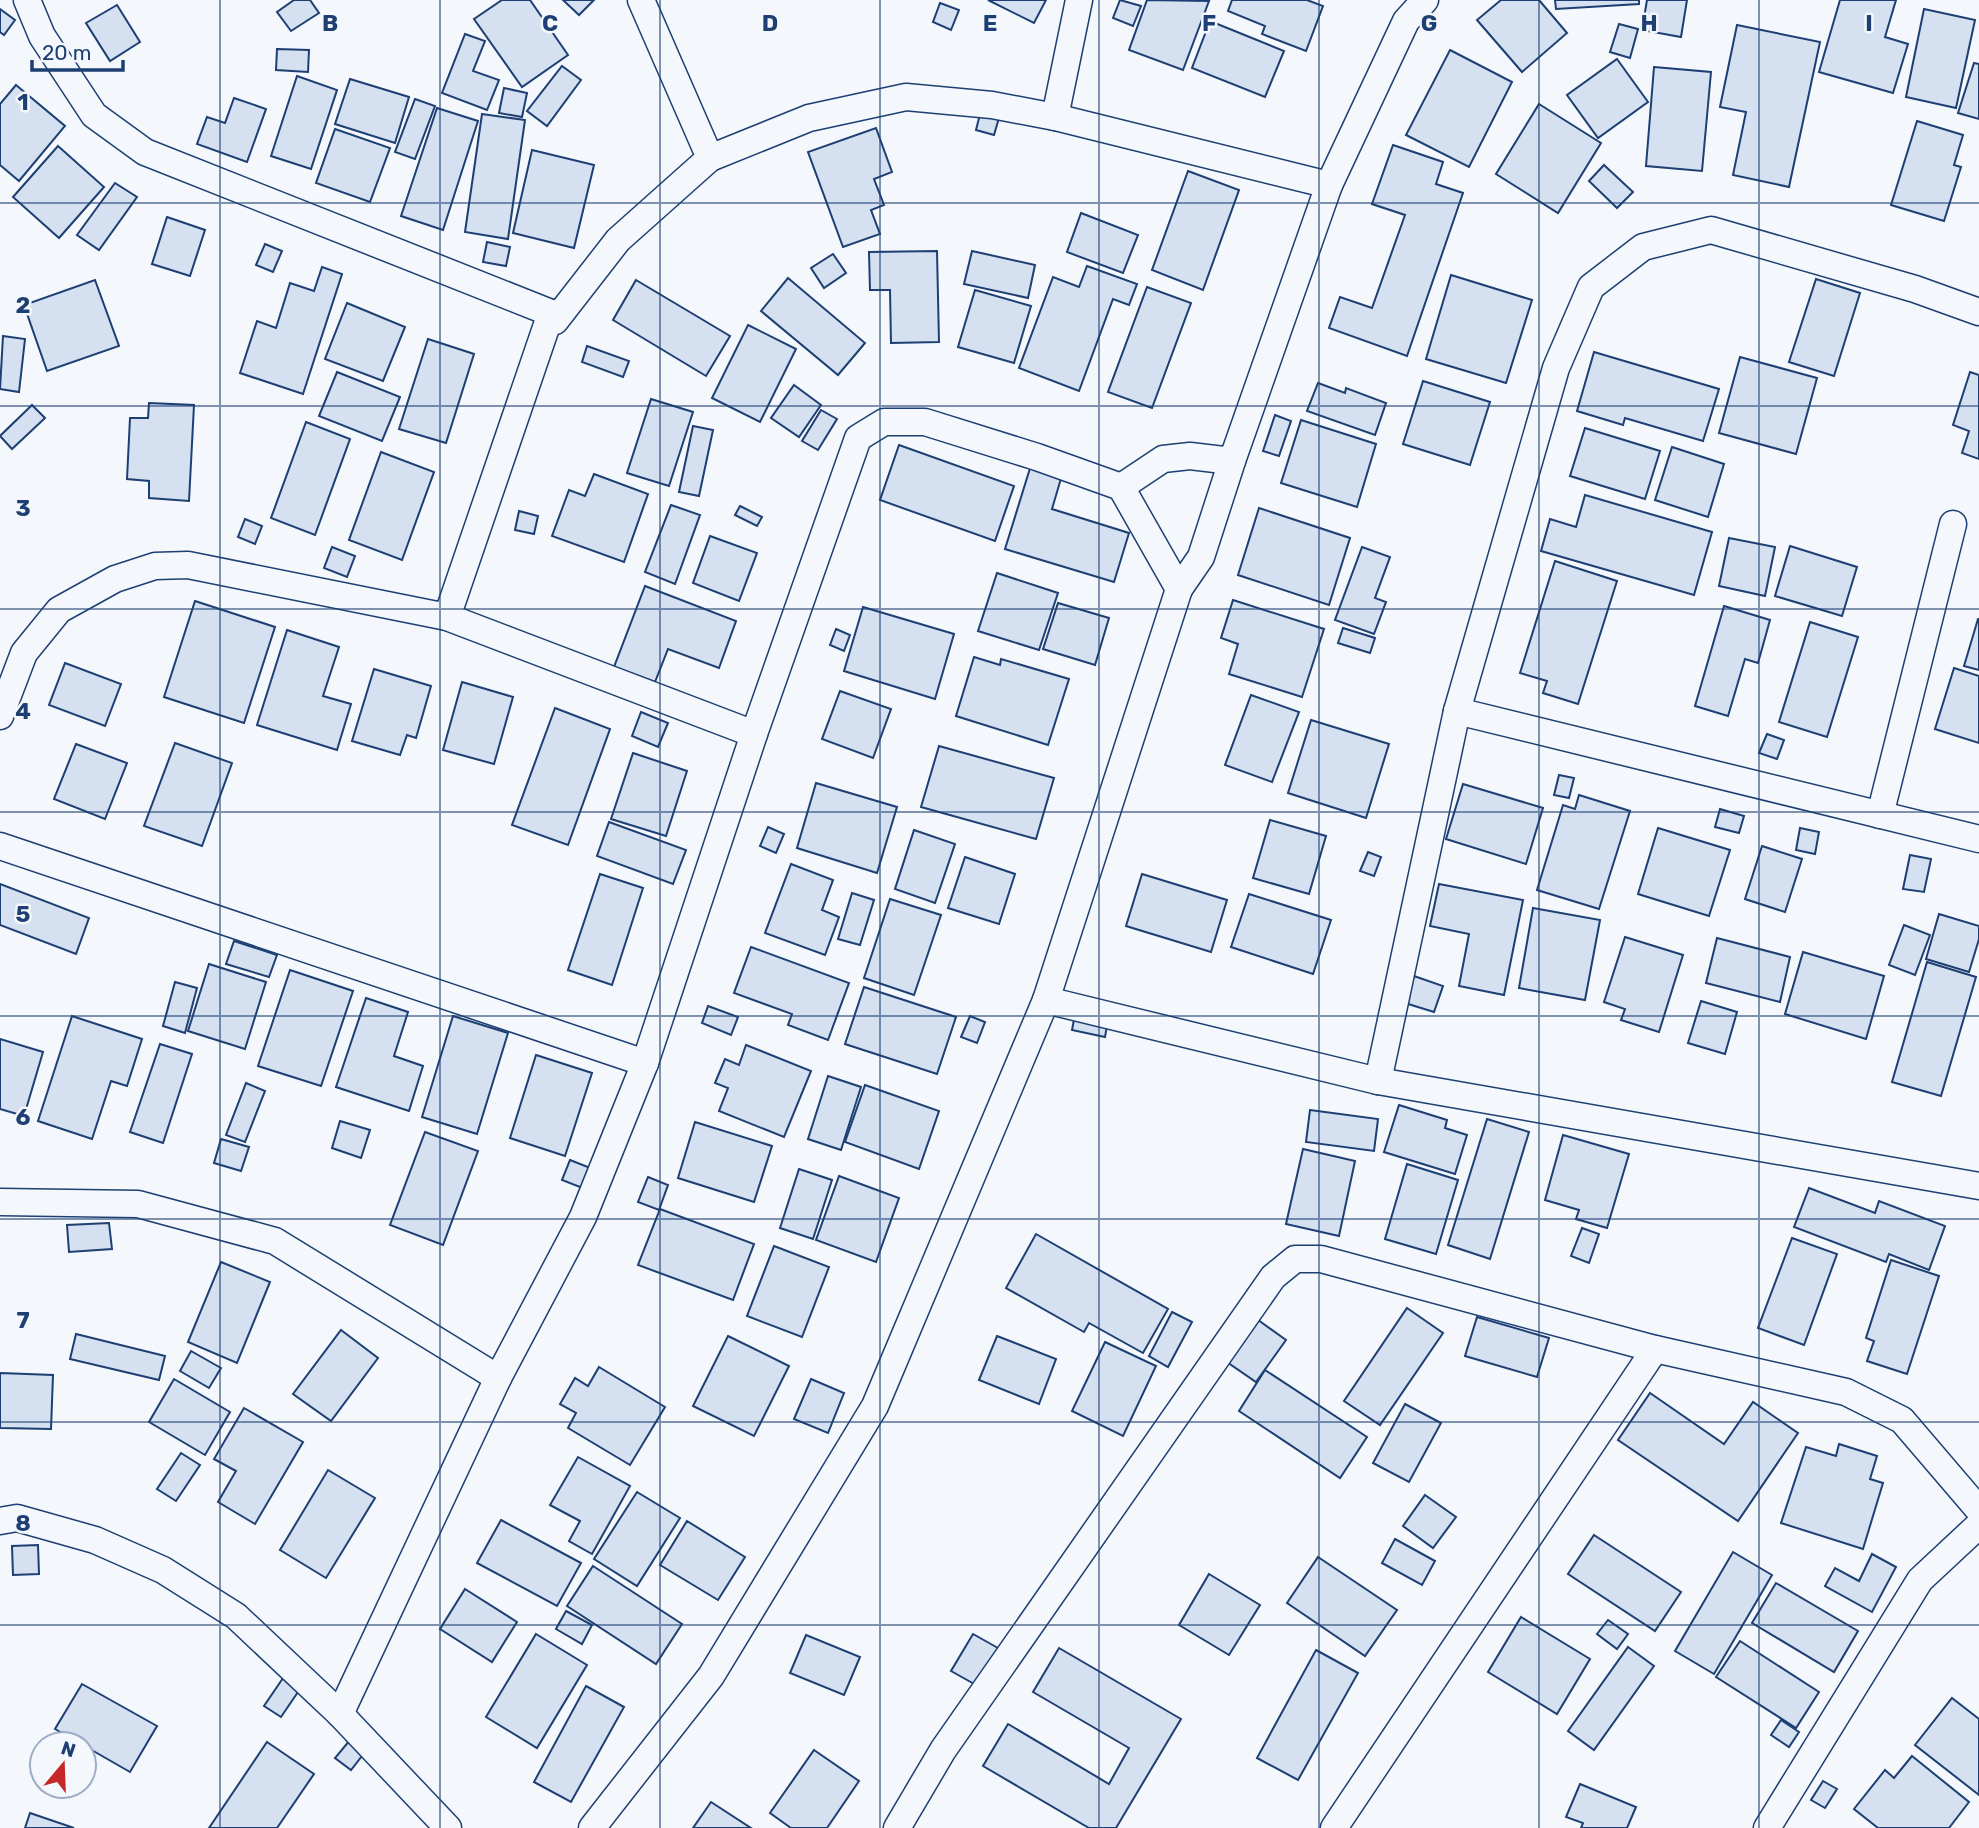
<svg xmlns="http://www.w3.org/2000/svg" width="1979" height="1828" font-family="Rubik,sans-serif">
	<rect width="100%" height="100%" fill="#f4f7fb"/>
	<g fill="#d5e0f0" stroke="#1d3f73" stroke-width="2">
		<polygon points="294,0 310,0 319,13 291,31 277,12"/>
		<polygon points="502,0 530,0 568,55 522,87 474,19"/>
		<polygon points="563,0 594,0 579,15"/>
		<polygon points="988,0 1046,0 1034,23"/>
		<polygon points="1120,0 1141,6 1133,26 1113,18"/>
		<polygon points="1147,0 1209,1 1183,70 1129,50"/>
		<polygon points="1232,0 1307,0 1323,6 1306,51 1262,34 1265,26 1228,11"/>
		<polygon points="1501,0 1539,0 1567,33 1522,72 1477,20"/>
		<polygon points="1555,0 1639,0 1639,4 1556,9"/>
		<polygon points="1647,0 1687,0 1681,37 1642,30"/>
		<polygon points="1840,0 1896,0 1885,37 1908,44 1893,93 1819,72"/>
		<polygon points="940,3 959,10 951,30 933,22"/>
		<polygon points="117,5 140,42 110,61 86,23"/>
		<polygon points="0,9 15,20 4,35 0,32"/>
		<polygon points="1924,9 1975,20 1956,108 1906,97"/>
		<polygon points="1210,21 1284,51 1265,97 1192,68"/>
		<polygon points="1619,24 1638,29 1630,58 1610,52"/>
		<polygon points="1737,25 1820,42 1789,187 1733,175 1746,112 1720,107"/>
		<polygon points="465,34 485,41 473,71 499,80 487,110 442,93"/>
		<polygon points="277,49 309,50 308,72 276,70"/>
		<polygon points="1450,50 1512,82 1469,167 1406,135"/>
		<polygon points="1617,59 1648,102 1598,138 1567,95"/>
		<polygon points="1974,63 1979,64 1979,119 1958,113"/>
		<polygon points="562,66 581,80 547,126 527,111"/>
		<polygon points="1654,67 1711,72 1702,171 1646,166"/>
		<polygon points="297,76 337,90 311,169 271,156"/>
		<polygon points="350,79 409,97 395,143 335,124"/>
		<polygon points="16,85 65,126 19,181 0,165 0,104"/>
		<polygon points="504,88 527,93 522,117 499,113"/>
		<polygon points="234,98 266,109 247,162 197,144 207,117 225,123"/>
		<polygon points="415,99 435,106 415,159 395,152"/>
		<polygon points="1539,104 1601,143 1558,213 1496,174"/>
		<polygon points="982,106 1001,111 994,135 976,130"/>
		<polygon points="437,108 478,121 443,230 401,216"/>
		<polygon points="482,114 525,120 508,239 465,232"/>
		<polygon points="1917,121 1963,135 1954,165 1961,167 1944,221 1891,205"/>
		<polygon points="876,128 892,172 874,179 884,205 871,210 880,234 843,247 808,152"/>
		<polygon points="335,129 390,148 370,202 316,183"/>
		<polygon points="1393,145 1443,162 1436,184 1463,193 1407,356 1329,328 1340,297 1372,308 1405,215 1372,204"/>
		<polygon points="58,146 104,187 59,238 13,197"/>
		<polygon points="532,150 594,165 574,248 513,233"/>
		<polygon points="1604,165 1633,192 1617,208 1589,181"/>
		<polygon points="1188,171 1239,190 1203,290 1152,270"/>
		<polygon points="115,183 137,197 99,250 77,235"/>
		<polygon points="1081,213 1138,235 1123,273 1067,252"/>
		<polygon points="167,217 205,230 190,276 152,264"/>
		<polygon points="487,242 510,247 506,266 483,262"/>
		<polygon points="265,244 282,251 273,272 256,265"/>
		<polygon points="937,251 939,342 891,343 890,290 870,290 869,252"/>
		<polygon points="972,251 1035,265 1028,298 964,284"/>
		<polygon points="833,254 846,273 824,288 811,268"/>
		<polygon points="1087,266 1137,284 1129,305 1113,299 1079,391 1019,368 1053,277 1079,287"/>
		<polygon points="322,267 342,274 303,394 240,373 257,321 276,328 290,283 314,291"/>
		<polygon points="1451,275 1532,300 1506,383 1426,359"/>
		<polygon points="788,278 865,343 838,375 761,311"/>
		<polygon points="1816,279 1860,293 1834,376 1789,362"/>
		<polygon points="95,280 119,346 47,371 24,305"/>
		<polygon points="636,280 730,336 706,376 613,320"/>
		<polygon points="1147,287 1191,303 1152,408 1108,392"/>
		<polygon points="975,290 1031,306 1014,363 958,347"/>
		<polygon points="347,303 405,327 383,381 325,359"/>
		<polygon points="748,325 796,349 760,422 712,398"/>
		<polygon points="3,336 25,339 19,392 0,389"/>
		<polygon points="428,339 474,354 446,443 399,429"/>
		<polygon points="587,346 629,361 623,377 582,362"/>
		<polygon points="1594,352 1719,389 1703,441 1625,418 1623,425 1577,411"/>
		<polygon points="1740,357 1817,378 1796,454 1719,433"/>
		<polygon points="337,372 400,397 382,441 319,416"/>
		<polygon points="1970,372 1979,375 1979,459 1962,453 1969,431 1953,425"/>
		<polygon points="1423,381 1490,402 1470,465 1403,444"/>
		<polygon points="1318,383 1345,393 1346,388 1386,403 1375,435 1307,411"/>
		<polygon points="794,385 821,405 799,437 771,418"/>
		<polygon points="651,399 693,412 669,486 627,473"/>
		<polygon points="149,403 194,405 189,501 149,498 149,481 127,479 130,418 148,418"/>
		<polygon points="32,405 45,418 12,449 0,436"/>
		<polygon points="821,410 837,419 818,450 802,441"/>
		<polygon points="1275,415 1291,421 1279,456 1263,451"/>
		<polygon points="1301,420 1376,444 1357,507 1281,483"/>
		<polygon points="306,422 350,439 315,535 271,518"/>
		<polygon points="693,426 713,430 699,496 679,492"/>
		<polygon points="1585,428 1660,451 1645,499 1570,476"/>
		<polygon points="899,445 1014,486 995,541 880,500"/>
		<polygon points="1672,447 1724,464 1708,517 1655,500"/>
		<polygon points="381,452 434,472 402,560 349,540"/>
		<polygon points="1031,465 1062,475 1052,509 1129,533 1114,582 1005,549"/>
		<polygon points="594,474 648,494 624,562 552,536 569,490 585,496"/>
		<polygon points="1585,495 1712,532 1694,595 1541,551 1550,519 1576,527"/>
		<polygon points="671,505 700,515 675,584 645,572"/>
		<polygon points="740,506 762,517 757,526 735,515"/>
		<polygon points="1259,508 1350,538 1329,605 1238,575"/>
		<polygon points="519,511 538,516 534,534 515,530"/>
		<polygon points="245,519 262,526 255,544 238,537"/>
		<polygon points="710,536 757,553 739,601 693,583"/>
		<polygon points="1729,538 1775,547 1765,596 1719,586"/>
		<polygon points="1790,546 1857,567 1842,616 1775,596"/>
		<polygon points="332,547 355,556 347,577 324,568"/>
		<polygon points="1362,547 1390,557 1375,598 1386,602 1374,634 1335,620"/>
		<polygon points="1555,561 1617,581 1578,704 1543,693 1547,681 1520,673"/>
		<polygon points="997,573 1058,593 1039,650 978,631"/>
		<polygon points="645,586 736,621 719,668 668,649 655,682 614,667"/>
		<polygon points="1233,600 1324,629 1302,697 1229,674 1238,644 1221,638"/>
		<polygon points="195,601 275,627 244,723 164,697"/>
		<polygon points="1058,603 1109,618 1095,665 1043,649"/>
		<polygon points="1724,606 1770,620 1758,663 1745,659 1728,716 1695,706"/>
		<polygon points="863,607 954,634 935,699 844,671"/>
		<polygon points="1978,619 1979,619 1979,670 1964,666"/>
		<polygon points="1810,622 1858,637 1827,737 1779,722"/>
		<polygon points="1343,628 1375,638 1370,653 1338,643"/>
		<polygon points="836,629 850,635 844,651 830,645"/>
		<polygon points="287,630 339,647 323,696 351,704 337,750 257,725"/>
		<polygon points="974,657 1000,665 1001,659 1069,679 1048,745 956,716"/>
		<polygon points="65,663 121,684 105,726 49,705"/>
		<polygon points="1954,668 1979,676 1979,743 1935,729"/>
		<polygon points="374,669 431,686 416,738 407,735 400,755 352,741"/>
		<polygon points="462,682 513,697 494,764 443,750"/>
		<polygon points="840,691 891,709 873,758 822,739"/>
		<polygon points="1251,695 1299,712 1272,782 1225,765"/>
		<polygon points="555,708 610,729 568,845 512,825"/>
		<polygon points="641,712 668,723 658,747 632,736"/>
		<polygon points="1311,720 1389,744 1366,818 1288,793"/>
		<polygon points="1767,734 1784,740 1777,759 1759,753"/>
		<polygon points="175,743 232,763 202,846 144,826"/>
		<polygon points="76,744 127,763 105,819 54,799"/>
		<polygon points="939,746 1054,778 1036,839 921,807"/>
		<polygon points="633,753 687,771 666,836 611,819"/>
		<polygon points="1559,775 1574,778 1569,798 1554,795"/>
		<polygon points="816,783 897,807 877,873 797,848"/>
		<polygon points="1463,784 1543,808 1526,864 1446,839"/>
		<polygon points="1579,795 1630,811 1599,909 1537,890 1563,805 1575,809"/>
		<polygon points="1720,809 1744,816 1739,833 1715,827"/>
		<polygon points="1270,820 1326,836 1309,894 1253,878"/>
		<polygon points="609,822 686,850 673,884 597,856"/>
		<polygon points="768,827 784,834 776,853 760,846"/>
		<polygon points="1658,828 1730,850 1709,916 1638,894"/>
		<polygon points="1800,828 1819,832 1815,854 1796,850"/>
		<polygon points="914,830 955,844 935,903 895,889"/>
		<polygon points="1762,846 1802,859 1785,912 1745,899"/>
		<polygon points="1368,852 1381,857 1374,876 1360,871"/>
		<polygon points="1910,855 1931,859 1924,892 1903,889"/>
		<polygon points="965,857 1015,874 999,924 948,908"/>
		<polygon points="791,864 833,880 822,910 839,917 825,955 765,933"/>
		<polygon points="600,874 643,888 612,985 568,970"/>
		<polygon points="1142,874 1227,900 1211,952 1126,926"/>
		<polygon points="0,884 89,918 76,954 0,925"/>
		<polygon points="1439,884 1523,900 1504,995 1459,986 1469,934 1430,926"/>
		<polygon points="852,893 874,900 860,945 838,939"/>
		<polygon points="1249,894 1331,920 1313,974 1231,947"/>
		<polygon points="890,899 941,915 914,995 864,978"/>
		<polygon points="1533,908 1600,920 1585,1000 1519,988"/>
		<polygon points="1939,914 1979,926 1979,939 1969,972 1926,959"/>
		<polygon points="1904,925 1930,935 1915,975 1889,965"/>
		<polygon points="1625,937 1683,955 1659,1032 1621,1020 1625,1009 1604,1002"/>
		<polygon points="1717,938 1790,957 1780,1002 1706,983"/>
		<polygon points="234,941 277,955 269,977 226,964"/>
		<polygon points="751,947 849,983 828,1040 788,1025 792,1014 734,993"/>
		<polygon points="1803,952 1884,976 1866,1039 1785,1014"/>
		<polygon points="1927,962 1976,977 1941,1096 1892,1082"/>
		<polygon points="209,964 266,982 245,1049 188,1031"/>
		<polygon points="290,970 353,991 321,1086 258,1066"/>
		<polygon points="1414,976 1443,986 1434,1012 1405,1003"/>
		<polygon points="175,982 197,988 185,1033 163,1026"/>
		<polygon points="864,987 956,1017 937,1074 845,1044"/>
		<polygon points="366,998 408,1012 394,1056 423,1066 409,1111 336,1087"/>
		<polygon points="1701,1001 1737,1012 1725,1054 1688,1043"/>
		<polygon points="708,1006 738,1017 731,1035 702,1023"/>
		<polygon points="1075,1014 1108,1020 1105,1037 1072,1030"/>
		<polygon points="72,1016 142,1039 127,1086 111,1081 92,1139 38,1121"/>
		<polygon points="453,1016 508,1033 477,1134 422,1117"/>
		<polygon points="970,1016 985,1022 977,1043 961,1037"/>
		<polygon points="0,1039 43,1052 24,1116 0,1109"/>
		<polygon points="160,1044 192,1054 163,1143 130,1132"/>
		<polygon points="746,1045 811,1071 784,1137 719,1111 728,1088 715,1083 725,1059 739,1065"/>
		<polygon points="536,1055 592,1073 565,1156 510,1138"/>
		<polygon points="828,1076 861,1087 841,1150 808,1139"/>
		<polygon points="246,1083 265,1091 245,1142 226,1135"/>
		<polygon points="865,1085 939,1111 919,1169 845,1142"/>
		<polygon points="1399,1105 1447,1120 1445,1128 1467,1135 1455,1174 1384,1152"/>
		<polygon points="1310,1110 1378,1119 1374,1151 1306,1142"/>
		<polygon points="1487,1119 1529,1132 1490,1259 1448,1245"/>
		<polygon points="340,1121 370,1130 361,1158 332,1148"/>
		<polygon points="695,1122 772,1146 754,1202 678,1178"/>
		<polygon points="425,1132 478,1151 443,1245 390,1225"/>
		<polygon points="1563,1135 1629,1154 1607,1228 1576,1219 1579,1210 1545,1200"/>
		<polygon points="221,1139 249,1147 241,1171 214,1163"/>
		<polygon points="1303,1149 1355,1161 1339,1236 1286,1224"/>
		<polygon points="570,1160 593,1169 585,1189 562,1180"/>
		<polygon points="1407,1164 1458,1180 1436,1254 1385,1239"/>
		<polygon points="799,1169 832,1180 813,1239 780,1228"/>
		<polygon points="839,1176 899,1198 876,1262 816,1240"/>
		<polygon points="648,1177 668,1185 659,1210 638,1202"/>
		<polygon points="1809,1188 1875,1213 1879,1201 1945,1226 1929,1270 1889,1254 1886,1262 1794,1227"/>
		<polygon points="660,1209 754,1244 733,1300 638,1265"/>
		<polygon points="109,1223 112,1249 69,1252 67,1225"/>
		<polygon points="1582,1228 1599,1234 1589,1263 1571,1256"/>
		<polygon points="1036,1234 1168,1309 1143,1353 1089,1323 1084,1332 1006,1288"/>
		<polygon points="1792,1238 1837,1254 1804,1345 1758,1328"/>
		<polygon points="774,1246 829,1267 802,1337 747,1316"/>
		<polygon points="1891,1260 1939,1276 1907,1374 1867,1361 1874,1341 1866,1338"/>
		<polygon points="221,1262 270,1282 237,1363 188,1342"/>
		<polygon points="1407,1308 1443,1333 1380,1425 1344,1401"/>
		<polygon points="1172,1312 1192,1322 1168,1367 1149,1356"/>
		<polygon points="1254,1317 1286,1340 1256,1382 1224,1360"/>
		<polygon points="1477,1317 1549,1338 1537,1377 1465,1356"/>
		<polygon points="341,1330 378,1358 331,1421 293,1394"/>
		<polygon points="76,1334 165,1356 159,1380 70,1359"/>
		<polygon points="728,1336 789,1366 754,1436 693,1406"/>
		<polygon points="997,1336 1056,1359 1039,1404 979,1380"/>
		<polygon points="1105,1342 1156,1366 1123,1436 1072,1411"/>
		<polygon points="191,1351 221,1368 209,1388 180,1371"/>
		<polygon points="599,1367 665,1407 630,1465 568,1428 576,1413 560,1404 575,1378 588,1386"/>
		<polygon points="1265,1370 1367,1437 1340,1478 1239,1411"/>
		<polygon points="0,1373 53,1375 51,1429 0,1428"/>
		<polygon points="174,1379 230,1412 205,1455 149,1422"/>
		<polygon points="811,1379 844,1393 828,1433 794,1419"/>
		<polygon points="1650,1393 1724,1444 1753,1402 1798,1433 1738,1521 1618,1440"/>
		<polygon points="1405,1404 1441,1423 1409,1482 1373,1463"/>
		<polygon points="244,1408 303,1442 255,1524 218,1502 236,1471 214,1459"/>
		<polygon points="1839,1444 1877,1456 1870,1479 1883,1483 1863,1549 1781,1523 1806,1447 1836,1456"/>
		<polygon points="181,1453 200,1465 176,1501 157,1489"/>
		<polygon points="578,1457 630,1486 592,1554 569,1541 580,1521 550,1505"/>
		<polygon points="328,1470 375,1498 326,1578 280,1550"/>
		<polygon points="637,1492 680,1518 637,1586 594,1559"/>
		<polygon points="1425,1495 1456,1517 1433,1548 1403,1526"/>
		<polygon points="501,1520 581,1563 557,1606 477,1563"/>
		<polygon points="687,1521 745,1557 718,1600 660,1565"/>
		<polygon points="1594,1535 1681,1592 1655,1631 1568,1574"/>
		<polygon points="1395,1539 1435,1561 1422,1585 1382,1563"/>
		<polygon points="38,1545 39,1574 13,1575 12,1546"/>
		<polygon points="1733,1552 1772,1575 1714,1674 1675,1651"/>
		<polygon points="1872,1554 1896,1567 1872,1612 1825,1586 1835,1568 1859,1581"/>
		<polygon points="1318,1557 1397,1610 1365,1656 1287,1603"/>
		<polygon points="593,1566 682,1624 656,1664 567,1606"/>
		<polygon points="1209,1574 1260,1605 1229,1655 1179,1625"/>
		<polygon points="1776,1583 1858,1631 1834,1672 1752,1623"/>
		<polygon points="465,1589 517,1622 492,1662 440,1629"/>
		<polygon points="566,1611 592,1625 582,1644 556,1629"/>
		<polygon points="1521,1617 1590,1659 1557,1714 1488,1672"/>
		<polygon points="1608,1620 1628,1634 1617,1649 1597,1634"/>
		<polygon points="536,1634 587,1665 537,1748 486,1717"/>
		<polygon points="973,1634 998,1648 976,1685 951,1671"/>
		<polygon points="806,1635 860,1657 844,1695 790,1673"/>
		<polygon points="1740,1641 1819,1692 1796,1728 1716,1677"/>
		<polygon points="1628,1647 1654,1666 1594,1750 1568,1731"/>
		<polygon points="1059,1648 1181,1719 1116,1828 1089,1828 983,1766 1008,1724 1109,1784 1129,1748 1033,1692"/>
		<polygon points="1316,1650 1358,1673 1298,1780 1257,1758"/>
		<polygon points="283,1678 300,1689 281,1717 264,1706"/>
		<polygon points="82,1684 157,1726 130,1772 55,1729"/>
		<polygon points="586,1686 624,1707 571,1802 534,1782"/>
		<polygon points="1952,1698 1979,1719 1979,1795 1915,1745"/>
		<polygon points="1781,1720 1799,1732 1789,1747 1771,1735"/>
		<polygon points="350,1740 365,1752 351,1770 335,1758"/>
		<polygon points="267,1742 314,1774 277,1828 209,1828"/>
		<polygon points="814,1750 859,1781 827,1828 791,1828 770,1813"/>
		<polygon points="1912,1756 1969,1802 1949,1828 1878,1828 1854,1809 1885,1770 1894,1778"/>
		<polygon points="1823,1781 1837,1789 1825,1808 1811,1800"/>
		<polygon points="1580,1784 1636,1807 1627,1828 1581,1828 1583,1823 1566,1817"/>
		<polygon points="711,1802 751,1828 693,1828"/>
		<polygon points="30,1813 74,1828 25,1828"/>
	</g>
	<g fill="none" stroke-linecap="round" stroke-linejoin="round">
		<defs>
			<g id="street">
				<polyline points="27,0 42,36 94,115 145,152 551,313 447,617"/>
				<polyline points="1079,0 1055,117 1329,185 1232,461 1190,456 1163,459 1121,487"/>
				<polyline points="710,158 809,118 906,97 992,105 1055,117"/>
				<polyline points="1329,185 1406,21 1425,0"/>
				<polyline points="551,313 555,321 618,240 710,158 641,0"/>
				<polyline points="1179,589 1201,557 1232,461"/>
				<polyline points="1457,711 1979,839"/>
				<polyline points="0,716 24,653 59,610 115,579 155,566 188,565 447,617 754,734"/>
				<polyline points="1880,815 1953,524"/>
				<polyline points="0,846 645,1063"/>
				<polyline points="1046,1000 1378,1081 1979,1186"/>
				<polyline points="1378,1081 1457,711 1556,368 1591,287 1643,247 1711,230 1915,289 1979,312"/>
				<polyline points="0,1202 138,1204 275,1241 498,1378"/>
				<polyline points="0,1521 17,1518 95,1540 163,1570 236,1616 340,1714 448,1828"/>
				<polyline points="340,1714 498,1378 583,1217 645,1063 754,734 858,438 884,422 925,422 1037,457 1121,487 1179,589 1046,1000 875,1406 711,1676 592,1828"/>
				<polyline points="897,1828 943,1750 1273,1277 1295,1259 1321,1259 1655,1349 1846,1392 1902,1420 1979,1510"/>
				<polyline points="1334,1828 1655,1349"/>
				<polyline points="1767,1828 1920,1580 1979,1525"/>
			</g>
		</defs>
		<use href="#street" stroke="#1d3f73" stroke-width="29"/>
		<use href="#street" stroke="#f4f7fb" stroke-width="26"/>
	</g>
	<path fill="none" stroke="#1d3f73" stroke-width="2" stroke-opacity="0.55" d="M 220,0 L 220,1828M 440,0 L 440,1828M 660,0 L 660,1828M 880,0 L 880,1828M 1099,0 L 1099,1828M 1319,0 L 1319,1828M 1539,0 L 1539,1828M 1759,0 L 1759,1828M 0,203 L 1979,203M 0,406 L 1979,406M 0,609 L 1979,609M 0,812 L 1979,812M 0,1016 L 1979,1016M 0,1219 L 1979,1219M 0,1422 L 1979,1422M 0,1625 L 1979,1625"/>
	<g font-size="23" text-anchor="middle" font-weight="bold" fill="#1d3f73" stroke="#f4f7fb" stroke-width="5" stroke-linejoin="round" paint-order="stroke">
		<text x="330" y="31">B</text>
		<text x="550" y="31">C</text>
		<text x="770" y="31">D</text>
		<text x="990" y="31">E</text>
		<text x="1209" y="31">F</text>
		<text x="1429" y="31">G</text>
		<text x="1649" y="31">H</text>
		<text x="1869" y="31">I</text>
		<text x="23" y="110">1</text>
		<text x="23" y="313">2</text>
		<text x="23" y="516">3</text>
		<text x="23" y="719">4</text>
		<text x="23" y="922">5</text>
		<text x="23" y="1125">6</text>
		<text x="23" y="1328">7</text>
		<text x="23" y="1531">8</text>
	</g>
	<g transform="translate(63 1765) rotate(19)"><circle r="33" fill="#f4f7fb" stroke="#9eadc5" stroke-width="2"/>
	<path d="M0-5L12 26L0 18L-12 26Z" fill="#c62828"/>
	<text y="-10" font-size="19" font-weight="bold" text-anchor="middle" fill="#1d3f73">N</text>
	</g>
	<path d="M32 60v10h91v-10" fill="none" stroke="#1d3f73" stroke-width="3.5"/>
	<text x="42" y="60" font-size="21" fill="#1d3f73" stroke="#f4f7fb" stroke-width="5" paint-order="stroke">20 m</text>
</svg>
